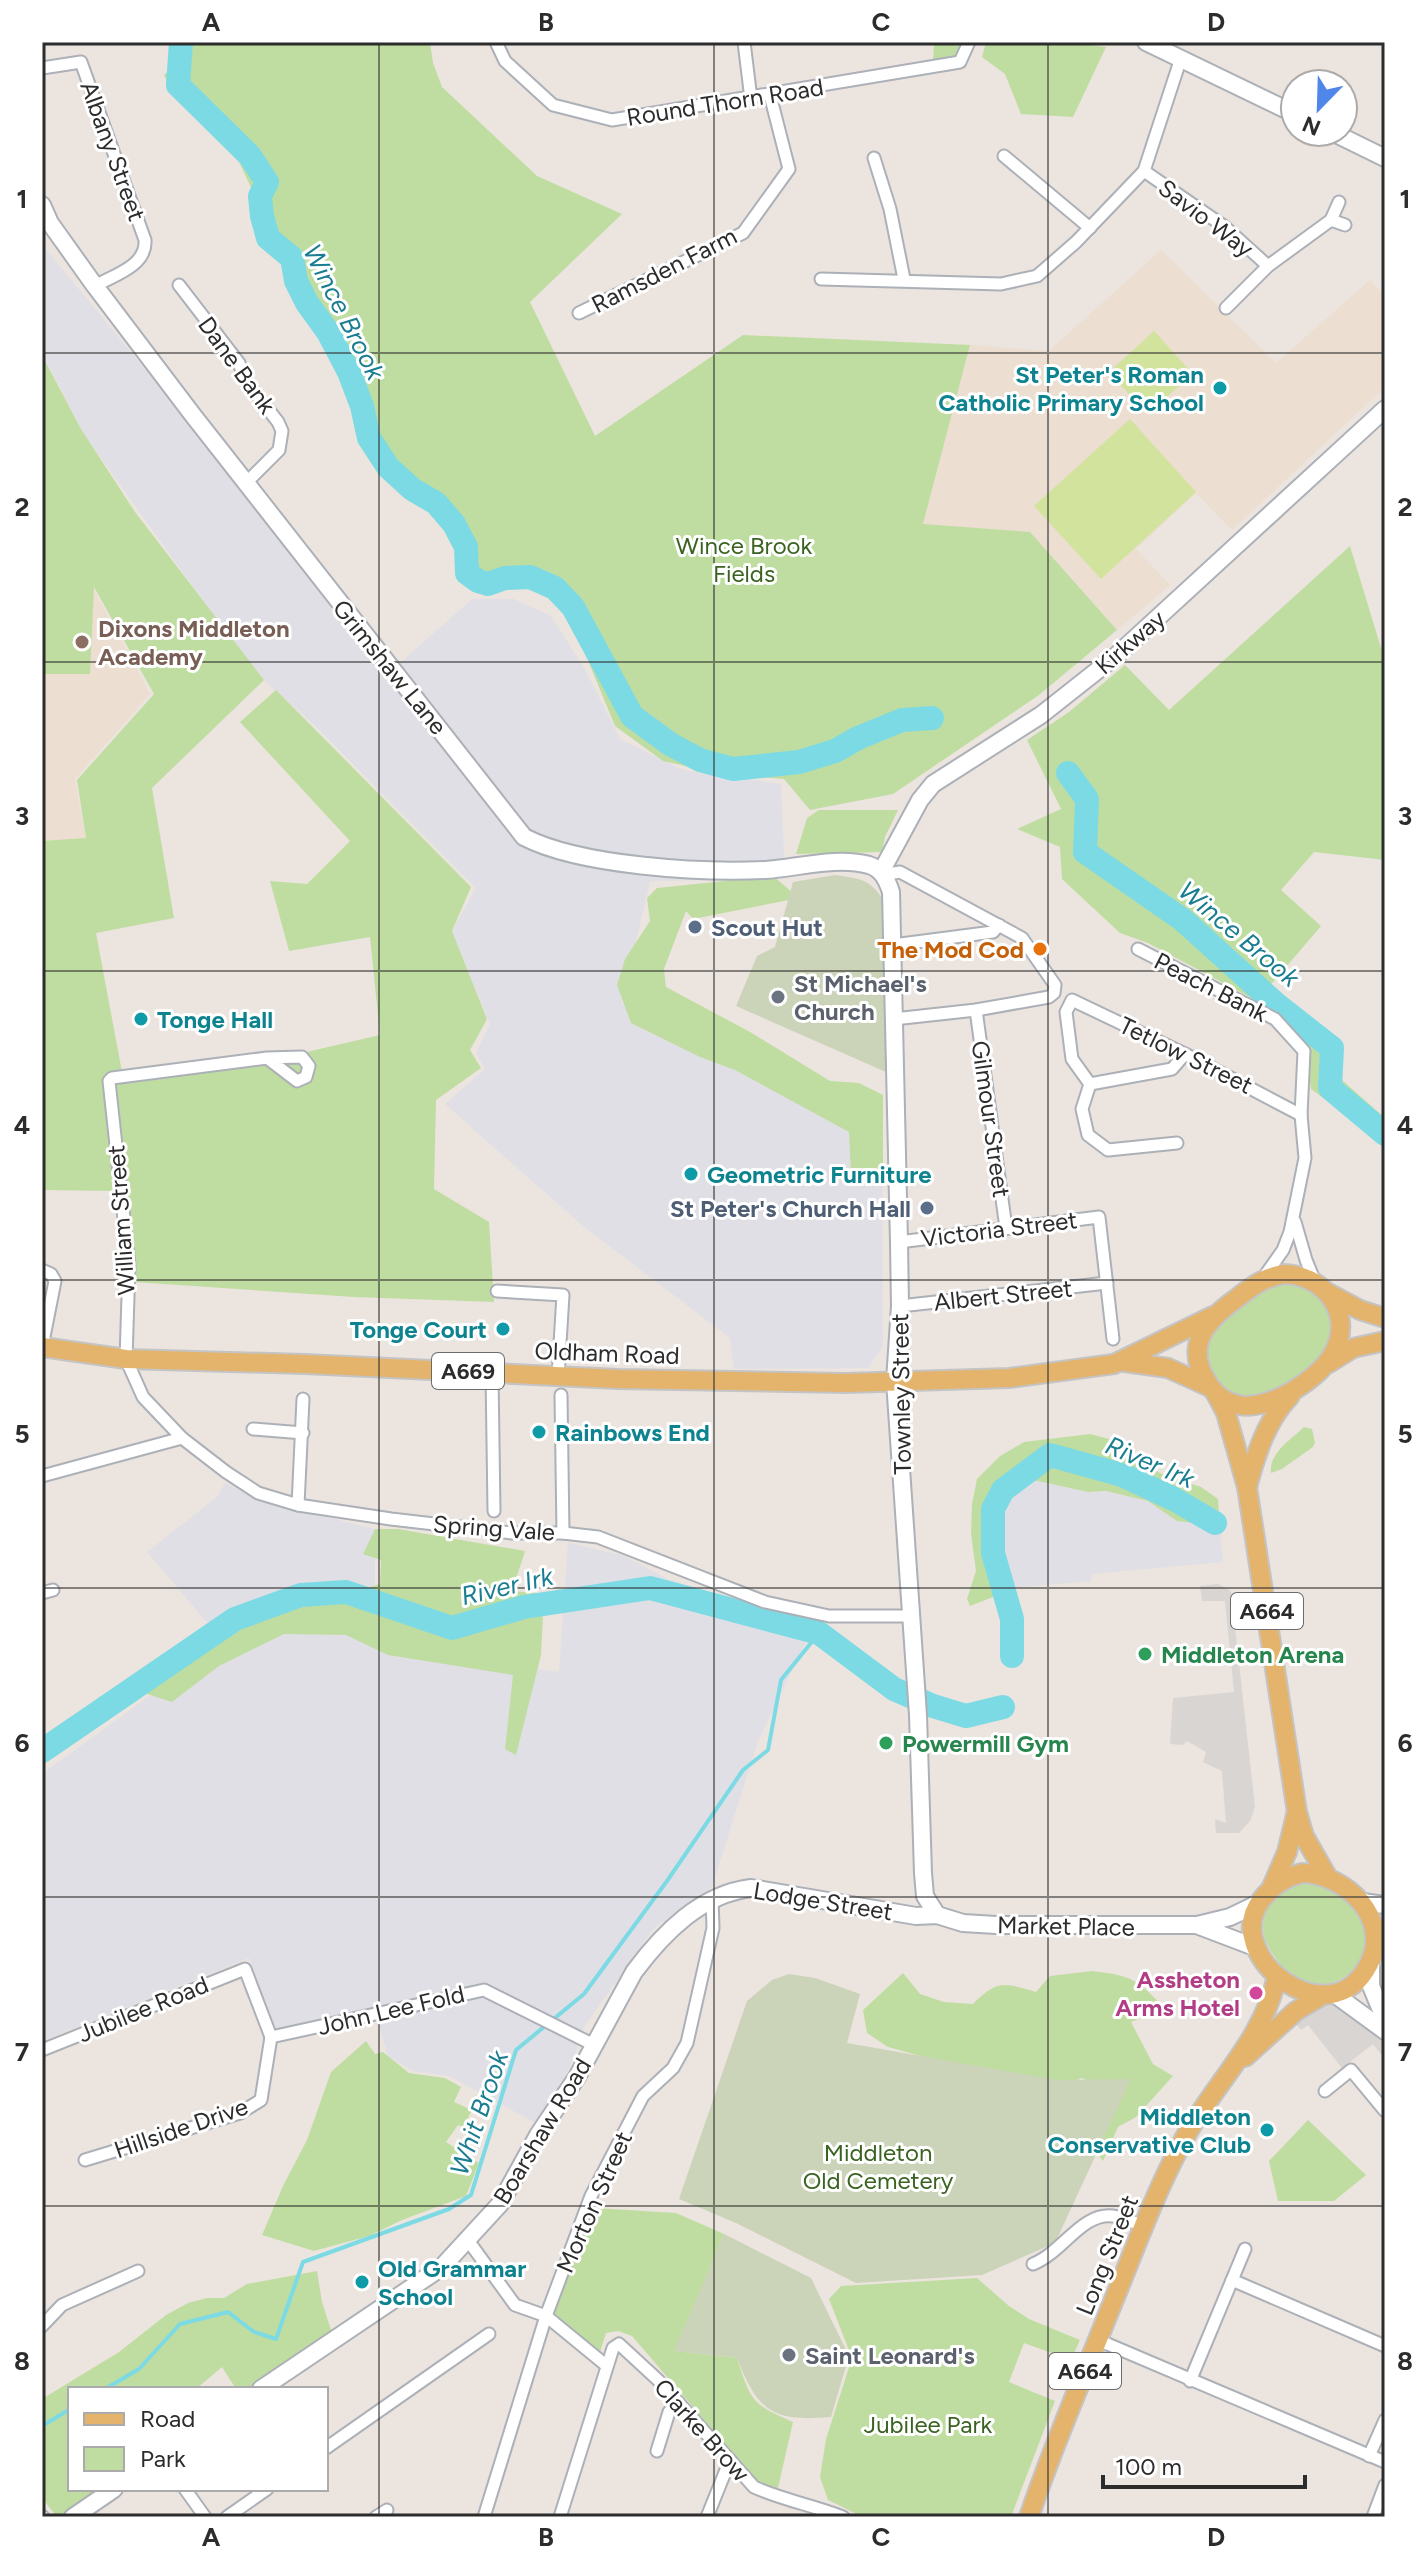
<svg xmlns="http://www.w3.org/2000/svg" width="1427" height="2559" font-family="Figtree,sans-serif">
	<rect width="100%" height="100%" fill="#ece4df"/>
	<g fill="#e0dfe5">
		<polygon points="45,248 200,436 398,665 472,599 514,599 551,616 586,671 620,739 683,770 781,784 785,879 650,881 622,1003 686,1035 882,1142 883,1347 868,1368 734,1369 730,1338 583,1226 445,1104 485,1069 476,1053 490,1024 452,931 476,888 313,724 264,680 199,595 85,436 42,353 42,250"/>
		<polygon points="1033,1480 1088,1492 1106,1491 1148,1501 1177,1521 1201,1524 1220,1530 1223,1562 1092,1574 1091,1581 1010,1588 999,1518 1010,1491"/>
		<polygon points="225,1483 258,1500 375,1529 375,1647 559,1672 568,1543 622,1555 670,1580 815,1623 758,1741 712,1887 654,1928 584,2027 573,2060 539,2125 449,2076 413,2071 388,2056 375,2012 277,2031 249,1958 42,2041 42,1774 185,1670 221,1639 147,1552 217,1497"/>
	</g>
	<g fill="#ecded0">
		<polygon points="1161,250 1276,363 1370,280 1385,296 1385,387 1232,530 1196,493 1136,549 1170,585 1117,630 1030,532 923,525 970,345 1049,351"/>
		<polygon points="42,442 70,493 94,590 150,694 75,779 86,839 42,841"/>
	</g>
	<g fill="#c0dda1">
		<polygon points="174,42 430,42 433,63 442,87 537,176 622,214 530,302 595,436 743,335 970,345 923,524 1030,532 1117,630 1039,695 893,794 810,810 784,779 721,774 663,761 615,726 573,624 548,590 508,584 478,589 457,570 455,537 430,508 393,484 370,450 347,383 325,333 303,305 290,277 288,259 264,239 256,216 254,194 235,153 172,90 164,75 173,67"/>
		<polygon points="934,42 963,42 963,46 956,57 933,62"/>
		<polygon points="986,42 1066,42 1106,47 1073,117 1021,114 1005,74 982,57"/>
		<polygon points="42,355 81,429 135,512 264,680 152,788 174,918 96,933 122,1072 259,1063 380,1035 370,937 289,951 270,881 307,884 350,841 240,722 276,690 471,887 452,931 487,1019 470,1050 481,1068 436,1100 434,1189 489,1222 494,1302 354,1297 134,1282 114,1191 42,1190 42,841 86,838 77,780 154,694 94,587 90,674 42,674"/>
		<polygon points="1350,546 1385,661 1385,860 1314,852 1281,890 1321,926 1257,1001 1148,943 1120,933 1062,879 1060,847 1017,829 1061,809 1027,740 1069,712 1125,665 1169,710"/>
		<polygon points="819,810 898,810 885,837 882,852 796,854 807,818"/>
		<polygon points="773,876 799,898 693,919 686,911 664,969 666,987 750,1032 830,1081 859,1083 883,1095 883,1181 851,1174 849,1132 735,1070 700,1057 631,1023 617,985 625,959 650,921 647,898 657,888"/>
		<polygon points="1313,1027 1335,1051 1333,1069 1343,1081 1385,1118 1385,1143 1311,1089 1305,1047"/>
		<path d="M 1284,1283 C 1301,1284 1317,1291 1326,1306 C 1362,1368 1209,1444 1207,1354 C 1206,1324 1258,1287 1284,1283 Z"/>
		<path d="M 1304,1427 L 1312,1429 L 1315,1443 L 1313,1447 L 1282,1469 L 1271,1473 C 1269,1452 1291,1440 1304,1427 Z"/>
		<polygon points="1090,1434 1117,1441 1136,1460 1162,1474 1201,1487 1218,1499 1220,1530 1201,1524 1177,1521 1148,1501 1106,1491 1088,1492 1033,1480 1010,1491 999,1518 1011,1590 970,1606 967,1599 976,1571 971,1534 972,1504 977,1479 1000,1456 1024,1442"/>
		<polygon points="375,1529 398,1529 525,1551 512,1591 544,1594 541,1655 516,1755 505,1749 513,1675 388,1655 346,1635 284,1634 219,1666 172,1702 141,1692 200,1651 244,1609 295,1591 361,1590 380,1584 381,1560 363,1554"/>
		<path d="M 1303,1884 C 1320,1884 1336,1890 1347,1902 C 1402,1956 1316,2029 1269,1948 C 1252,1919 1274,1890 1303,1884 Z"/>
		<path d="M 1092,1971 C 1133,1976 1137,1979 1165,2009 L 1131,2022 L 1153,2064 L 1173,2076 L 1136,2117 L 1118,2127 L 1103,2161 L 1086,2139 L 1104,2088 L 1082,2078 L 1050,2092 L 888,2047 L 867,2033 L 863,2010 L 903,1973 L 920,1994 L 944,2002 L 973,2004 C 998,1979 1004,1983 1036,1992 L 1050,1976 Z"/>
		<polygon points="366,2041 375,2054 383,2052 409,2073 445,2078 461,2087 454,2102 472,2110 463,2127 458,2125 446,2142 479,2163 466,2196 402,2220 369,2236 314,2251 262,2235 283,2186 307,2140 331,2072"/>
		<polygon points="1308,2120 1366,2175 1334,2201 1278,2201 1269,2161"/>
		<path d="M 595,2208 L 676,2213 L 724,2234 L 675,2351 L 737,2358 C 751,2402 752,2404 793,2422 L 778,2488 L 758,2483 L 632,2336 L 618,2331 L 606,2333 L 600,2352 L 548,2315 Z"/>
		<polygon points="317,2271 322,2302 331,2330 249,2389 236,2389 222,2367 196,2389 70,2389 70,2489 101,2489 70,2513 57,2517 42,2498 42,2399 119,2352 166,2315 188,2303 207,2298 224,2298 247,2284"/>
		<polygon points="977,2278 1009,2306 1029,2319 1080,2340 1071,2360 1024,2343 1009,2382 1055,2401 1011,2517 863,2517 828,2500 820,2477 826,2439 852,2358 829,2299 841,2286"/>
	</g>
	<g fill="#cbd4b8">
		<path d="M 835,875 C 862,879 871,879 885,903 L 886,1072 L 736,1006 L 757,956 L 775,947 L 793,882 Z"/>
		<polygon points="789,1974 815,1978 860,1994 847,2043 1058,2080 1131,2079 1055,2243 982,2275 856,2283 736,2223 679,2199 747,2001 772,1980"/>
		<path d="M 724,2234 L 811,2278 L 849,2356 L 831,2417 C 773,2422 758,2412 737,2358 L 674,2351 Z"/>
	</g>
	<g fill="#d2e39e">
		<polygon points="1154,331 1193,374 1147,414 1109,372"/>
		<polygon points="1130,419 1196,492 1101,579 1034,506"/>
	</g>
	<g fill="#d9d5d2">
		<polygon points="1218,1584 1231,1591 1255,1807 1250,1821 1239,1833 1216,1833 1215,1819 1226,1823 1222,1771 1203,1762 1206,1752 1187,1741 1183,1745 1170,1744 1173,1698 1234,1692 1225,1601 1202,1601 1200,1586"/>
		<polygon points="1325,2004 1337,2005 1351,2011 1385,2043 1385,2059 1373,2044 1342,2068 1308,2025 1301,2030 1293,2019"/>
	</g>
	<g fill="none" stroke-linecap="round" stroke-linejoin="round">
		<g stroke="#7cdae4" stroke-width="4">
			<polyline points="105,2389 139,2369 180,2324 228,2312 254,2332 276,2339 303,2262 449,2209 471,2195 516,2050 584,1994 667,1881 743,1770 768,1750 781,1680 819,1633"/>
			<polyline points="42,2426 70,2409"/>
		</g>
		<g stroke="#7cdae4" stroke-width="24">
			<polyline points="181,42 178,85 250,156 267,182 260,196 262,216 268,238 292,258 296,281 307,303 328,332 349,372 362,406 369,438 388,467 412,489 436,503 454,524 466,547 467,573 478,581 488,584 505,578 530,577 555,588 573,607 632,716 670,744 700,760 733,769 799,762 835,751 858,738 902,720 932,718"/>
			<polyline points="1068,773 1087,799 1085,852 1183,920 1276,1004 1332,1048 1330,1088 1385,1134"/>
			<polyline points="1012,1656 1012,1619 993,1553 993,1509 1003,1490 1050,1455 1122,1475 1174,1499 1215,1523"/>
			<polyline points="42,1751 235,1619 301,1595 346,1592 452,1628 524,1607 650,1588 819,1633 894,1689 933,1706 966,1716 1003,1707"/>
		</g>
		<defs>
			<g id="street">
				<polyline points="496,42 505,61 553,105 612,120 960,62 969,42"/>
				<polyline points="744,42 751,99"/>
				<path d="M 42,68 L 81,62 L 145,240 C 147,266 114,275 95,286"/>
				<polyline points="1004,156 1090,228"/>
				<polyline points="874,158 890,209 904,279"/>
				<polyline points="1144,171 1225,227 1268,266"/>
				<polyline points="1331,220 1345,225"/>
				<polyline points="821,279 1001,284 1037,276 1076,242 1144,171 1181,58"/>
				<polyline points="179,285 239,363 245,380 278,422 282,431 279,450 245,484"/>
				<polyline points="1226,308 1268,266 1331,220 1339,202"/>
				<polyline points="579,313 743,233 789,169 770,95"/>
				<polyline points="885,877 888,874 900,872 1022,938 1055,985 1054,993 1049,997 976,1010 894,1019"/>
				<polyline points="893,945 993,932 999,925"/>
				<polyline points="1138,949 1275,1019 1304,1051 1301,1115 1305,1158 1290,1232 1283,1250 1264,1277"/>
				<polyline points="976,1010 1006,1228"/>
				<polyline points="267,1058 302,1057 309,1066 306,1077 297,1081 267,1058 112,1078 109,1081 129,1265 126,1359 143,1397 182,1438 226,1472 258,1493 298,1505 391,1519 512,1533 563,1533 598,1537 765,1602 829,1616 911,1616"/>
				<polyline points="1090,1084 1072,1059 1066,1012 1072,1000 1185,1054 1301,1115"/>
				<polyline points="1090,1084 1082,1109 1088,1135 1108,1150 1177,1143"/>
				<polyline points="1090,1084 1172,1069 1185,1054"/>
				<polyline points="1295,1222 1306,1260 1315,1282"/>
				<polyline points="899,1242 1099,1217 1113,1339"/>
				<polyline points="42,1270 51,1274 55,1281 42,1347"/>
				<polyline points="497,1291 563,1295 558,1376"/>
				<polyline points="900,1306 1107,1283"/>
				<polyline points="492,1373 494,1511"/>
				<polyline points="561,1395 563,1533"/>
				<polyline points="253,1429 303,1433"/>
				<polyline points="42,1476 182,1438"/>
				<polyline points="298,1505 303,1399"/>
				<polyline points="42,1593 53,1590"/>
				<polyline points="271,2037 484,1990 594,2045"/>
				<polyline points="42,2050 245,1969 271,2037"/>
				<polyline points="1325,2091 1351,2070 1385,2111"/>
				<polyline points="85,2160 240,2113 261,2100 271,2037"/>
				<polyline points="467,2239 515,2305 546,2316 607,2366"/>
				<path d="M 1033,2264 C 1063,2252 1082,2212 1113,2216 C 1123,2217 1134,2223 1144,2226"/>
				<polyline points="1232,2280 1385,2346"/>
				<polyline points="42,2326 62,2305 138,2271"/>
				<polyline points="1098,2340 1385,2462"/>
				<polyline points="1190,2381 1245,2249"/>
				<polyline points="326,2448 489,2334"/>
				<polyline points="657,2451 669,2412 678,2402"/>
				<polyline points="1369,2456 1385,2420"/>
				<polyline points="185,2489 205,2517"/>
				<polyline points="42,2516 43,2517"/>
				<polyline points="227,2517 267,2489"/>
				<polyline points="376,2517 387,2510"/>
				<polyline points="484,2517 546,2316 591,2196 643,2096 673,2068 687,2043 713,1928 712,1898"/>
				<path d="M 560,2517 L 613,2348 L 619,2344 L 658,2380 L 754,2487 C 782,2500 813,2505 843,2517"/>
				<polyline points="707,2517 730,2460"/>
				<polyline points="1373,2517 1385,2485"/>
			</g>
			<g id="secondary">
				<polyline points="1146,42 1295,114"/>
				<polyline points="1332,132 1385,158"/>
				<path d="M 42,205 L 50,223 L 95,286 L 192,414 L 524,837 C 580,866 701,873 765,870 C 797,868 837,856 869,865 C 882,869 887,880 891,892 L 899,1242 L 900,1306 L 895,1381 L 918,1715 L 923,1873 L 925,1896 L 937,1915"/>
				<polyline points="881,872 920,800 933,784 1041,715 1117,655 1385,409"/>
				<polyline points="1362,1902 1385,1905"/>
				<polyline points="1199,1926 1257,1948"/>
				<polyline points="1371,1961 1371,1986 1385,2020"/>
				<polyline points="1333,1993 1385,2031"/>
				<path d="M 261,2389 L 442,2267 L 500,2204 L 538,2135 L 577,2077 L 634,1972 C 663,1933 701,1894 751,1888 L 916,1916 L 937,1915 L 963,1923 L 996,1925 L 1197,1925 L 1230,1917 L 1259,1903"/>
				<polyline points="73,2517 114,2489"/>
			</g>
			<g id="primary">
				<path d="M 1284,1274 C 1323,1275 1353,1311 1335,1350 C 1323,1377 1270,1411 1239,1405 C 1225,1402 1213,1393 1206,1380 C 1184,1344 1208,1319 1236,1299 C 1251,1287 1264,1277 1284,1274 Z"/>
				<polyline points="1328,1293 1360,1310 1385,1318"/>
				<polyline points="42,1347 126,1359 305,1364 618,1379 846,1383 1009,1378 1114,1364 1213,1316"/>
				<polyline points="1125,1362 1168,1368 1210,1387"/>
				<polyline points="1329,1363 1353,1348 1385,1341"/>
				<polyline points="1215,1392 1226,1413 1247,1487 1297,1812 1304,1836 1328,1878"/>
				<path d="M 1247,1487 C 1256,1454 1266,1421 1290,1396"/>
				<path d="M 1302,1873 C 1346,1874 1392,1919 1369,1964 C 1330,2041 1218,1955 1262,1899 C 1273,1885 1285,1877 1302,1873 Z"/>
				<polyline points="1271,1889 1287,1852 1296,1815"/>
				<polyline points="1245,2057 1296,2011 1323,1995"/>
				<path d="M 1029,2517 C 1052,2448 1082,2380 1109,2312 C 1133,2254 1154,2194 1184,2139 C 1214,2084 1264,2039 1277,1976"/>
			</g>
		</defs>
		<use href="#street" stroke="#acb0b7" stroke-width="15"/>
		<use href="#secondary" stroke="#acb0b7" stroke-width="20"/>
		<use href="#primary" stroke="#c4c4c4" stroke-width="22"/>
		<use href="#street" stroke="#fff" stroke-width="11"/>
		<use href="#secondary" stroke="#fff" stroke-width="16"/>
		<use href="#primary" stroke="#e4b46c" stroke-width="18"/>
	</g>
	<path fill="none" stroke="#2c2c2c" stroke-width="2" stroke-opacity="0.55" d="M 379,42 L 379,2517M 714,42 L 714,2517M 1048,42 L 1048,2517M 42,353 L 1385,353M 42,662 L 1385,662M 42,971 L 1385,971M 42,1280 L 1385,1280M 42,1588 L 1385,1588M 42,1897 L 1385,1897M 42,2206 L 1385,2206"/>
	<g fill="#0f9aa8" stroke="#fff" stroke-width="3">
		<circle cx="1220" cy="388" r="8"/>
		<circle cx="141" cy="1019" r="8"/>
		<circle cx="691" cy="1174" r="8"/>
		<circle cx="503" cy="1329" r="8"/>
		<circle cx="539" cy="1432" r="8"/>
		<circle cx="1267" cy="2130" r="8"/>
		<circle cx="362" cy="2282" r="8"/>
	</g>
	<circle fill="#8d6e63" stroke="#fff" stroke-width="3" cx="82" cy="642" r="8"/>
	<g fill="#5c6f8a" stroke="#fff" stroke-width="3">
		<circle cx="695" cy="927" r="8"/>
		<circle cx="927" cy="1208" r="8"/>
	</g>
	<circle fill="#e8710a" stroke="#fff" stroke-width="3" cx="1040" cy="949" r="8"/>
	<g fill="#6b7280" stroke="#fff" stroke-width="3">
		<circle cx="778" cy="997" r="8"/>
		<circle cx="789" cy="2355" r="8"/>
	</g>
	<g fill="#2e9e5b" stroke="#fff" stroke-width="3">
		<circle cx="1145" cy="1654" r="8"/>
		<circle cx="886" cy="1743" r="8"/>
	</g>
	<circle fill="#d1479c" stroke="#fff" stroke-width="3" cx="1256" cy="1993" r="8"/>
	<g text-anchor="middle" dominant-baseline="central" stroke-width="6" stroke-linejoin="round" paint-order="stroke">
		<g fill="#fff" stroke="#6b6b6b" stroke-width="2">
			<rect x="432" y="1353" width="72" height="36" rx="6"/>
			<rect x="1231" y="1593" width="72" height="36" rx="6"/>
			<rect x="1049" y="2353" width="72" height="36" rx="6"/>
		</g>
		<g font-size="22" font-weight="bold" fill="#2c2c2c">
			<text x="468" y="1371">A669</text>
			<text x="1267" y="1611">A664</text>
			<text x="1085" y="2371">A664</text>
		</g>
		<g font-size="24" fill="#2c2c2c" stroke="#fff">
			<text transform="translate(725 102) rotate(-9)">Round Thorn Road</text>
			<text transform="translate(113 151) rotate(70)">Albany Street</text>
			<text transform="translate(1206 218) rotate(37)">Savio Way</text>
			<text transform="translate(664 270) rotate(-27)">Ramsden Farm</text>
			<text transform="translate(237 365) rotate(54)">Dane Bank</text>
			<text transform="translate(1130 642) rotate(-41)">Kirkway</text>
			<text transform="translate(390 667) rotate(51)">Grimshaw Lane</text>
			<text transform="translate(1211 987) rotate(27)">Peach Bank</text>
			<text transform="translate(1186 1055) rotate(26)">Tetlow Street</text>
			<text transform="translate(991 1119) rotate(82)">Gilmour Street</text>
			<text transform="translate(121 1220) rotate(-94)">William Street</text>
			<text transform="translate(999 1229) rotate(-7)">Victoria Street</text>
			<text transform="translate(1003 1295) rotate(-6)">Albert Street</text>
			<text transform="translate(607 1353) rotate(2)">Oldham Road</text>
			<text transform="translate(901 1394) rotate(-91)">Townley Street</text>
			<text transform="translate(494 1528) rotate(4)">Spring Vale</text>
			<text transform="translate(823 1901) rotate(9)">Lodge Street</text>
			<text transform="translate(1066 1926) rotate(1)">Market Place</text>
			<text transform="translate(143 2009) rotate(-22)">Jubilee Road</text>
			<text transform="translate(391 2010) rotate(-13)">John Lee Fold</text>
			<text transform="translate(181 2128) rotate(-19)">Hillside Drive</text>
			<text transform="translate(542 2131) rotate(-59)">Boarshaw Road</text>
			<text transform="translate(594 2202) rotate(-66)">Morton Street</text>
			<text transform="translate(1107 2255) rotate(-68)">Long Street</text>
			<text transform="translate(702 2430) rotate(48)">Clarke Brow</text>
		</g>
		<g font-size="24" font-weight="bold" fill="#0d838f" stroke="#fff" text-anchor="start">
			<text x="1204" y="374" text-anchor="end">St Peter's Roman<tspan x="1204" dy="28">Catholic Primary School</tspan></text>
			<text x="157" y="1019">Tonge Hall</text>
			<text x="707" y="1174">Geometric Furniture</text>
			<text x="487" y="1329" text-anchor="end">Tonge Court</text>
			<text x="555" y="1432">Rainbows End</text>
			<text x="1251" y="2116" text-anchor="end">Middleton<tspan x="1251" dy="28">Conservative Club</tspan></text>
			<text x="378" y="2268">Old Grammar<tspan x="378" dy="28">School</tspan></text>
		</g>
		<g font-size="24" fill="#3a6321" stroke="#fff">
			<text x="744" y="545">Wince Brook<tspan x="744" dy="28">Fields</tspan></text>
			<text x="878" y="2152">Middleton<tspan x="878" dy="28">Old Cemetery</tspan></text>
			<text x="928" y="2424">Jubilee Park</text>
		</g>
		<g font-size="24" font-weight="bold" fill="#785e54" stroke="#fff" text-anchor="start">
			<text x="98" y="628">Dixons Middleton<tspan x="98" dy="28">Academy</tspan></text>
		</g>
		<g font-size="24" font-weight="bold" fill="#4e5e75" stroke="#fff" text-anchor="start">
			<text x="711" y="927">Scout Hut</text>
			<text x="911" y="1208" text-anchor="end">St Peter's Church Hall</text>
		</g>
		<g font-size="24" font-weight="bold" fill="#c56008" stroke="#fff" text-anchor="end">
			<text x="1024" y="949">The Mod Cod</text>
		</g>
		<g font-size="24" font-weight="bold" fill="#5b616d" stroke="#fff" text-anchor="start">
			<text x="794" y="983">St Michael's<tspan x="794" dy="28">Church</tspan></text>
			<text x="805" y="2355">Saint Leonard's</text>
		</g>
		<g font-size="24" font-weight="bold" fill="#27864d" stroke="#fff" text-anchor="start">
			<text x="1161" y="1654">Middleton Arena</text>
			<text x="902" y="1743">Powermill Gym</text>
		</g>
		<g font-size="24" font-weight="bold" fill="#b23c85" stroke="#fff" text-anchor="end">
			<text x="1240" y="1979">Assheton<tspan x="1240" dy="28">Arms Hotel</tspan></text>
		</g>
		<g font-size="26" font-style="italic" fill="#1a7d91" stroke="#fff">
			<text transform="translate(344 312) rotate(63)">Wince Brook</text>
			<text transform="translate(1239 934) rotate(40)">Wince Brook</text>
			<text transform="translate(1150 1462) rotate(23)">River Irk</text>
			<text transform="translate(507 1586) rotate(-13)">River Irk</text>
			<text transform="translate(479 2113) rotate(-71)">Whit Brook</text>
		</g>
	</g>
	<rect width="1427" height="2559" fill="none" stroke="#ffffff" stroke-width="88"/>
	<rect x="68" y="2387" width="260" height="104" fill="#ffffff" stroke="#ababab" stroke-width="2"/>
	<rect x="84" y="2413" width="40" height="12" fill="#e4b46c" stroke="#ababab" stroke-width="2"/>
	<text x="140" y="2427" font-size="24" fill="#2c2c2c">Road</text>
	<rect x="84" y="2447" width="40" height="24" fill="#c0dda1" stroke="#ababab" stroke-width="2"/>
	<text x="140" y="2467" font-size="24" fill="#2c2c2c">Park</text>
	<g transform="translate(1319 108) rotate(203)"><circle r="38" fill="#ffffff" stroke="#ababab" stroke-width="2"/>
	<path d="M0-6L14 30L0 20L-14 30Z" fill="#4f86ea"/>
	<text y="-12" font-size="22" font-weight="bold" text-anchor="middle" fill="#2c2c2c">N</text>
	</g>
	<path d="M1103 2475v12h202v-12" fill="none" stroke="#2c2c2c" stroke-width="4"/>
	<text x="1115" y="2475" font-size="24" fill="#2c2c2c" stroke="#ffffff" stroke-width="6" paint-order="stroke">100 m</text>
	<rect x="44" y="44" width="1339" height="2471" fill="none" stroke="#2c2c2c" stroke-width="3"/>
	<g font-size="26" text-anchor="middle" font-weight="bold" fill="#2c2c2c">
		<text x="211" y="31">A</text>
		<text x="546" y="31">B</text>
		<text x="881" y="31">C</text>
		<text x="1216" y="31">D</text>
		<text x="22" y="208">1</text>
		<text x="1405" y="208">1</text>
		<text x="22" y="516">2</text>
		<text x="1405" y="516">2</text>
		<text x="22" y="825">3</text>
		<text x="1405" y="825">3</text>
		<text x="22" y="1134">4</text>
		<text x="1405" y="1134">4</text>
		<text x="22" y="1443">5</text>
		<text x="1405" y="1443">5</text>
		<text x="22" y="1752">6</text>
		<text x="1405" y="1752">6</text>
		<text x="22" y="2061">7</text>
		<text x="1405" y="2061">7</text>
		<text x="22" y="2370">8</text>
		<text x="1405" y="2370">8</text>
		<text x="211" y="2546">A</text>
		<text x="546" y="2546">B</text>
		<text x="881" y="2546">C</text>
		<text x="1216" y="2546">D</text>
	</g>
</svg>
